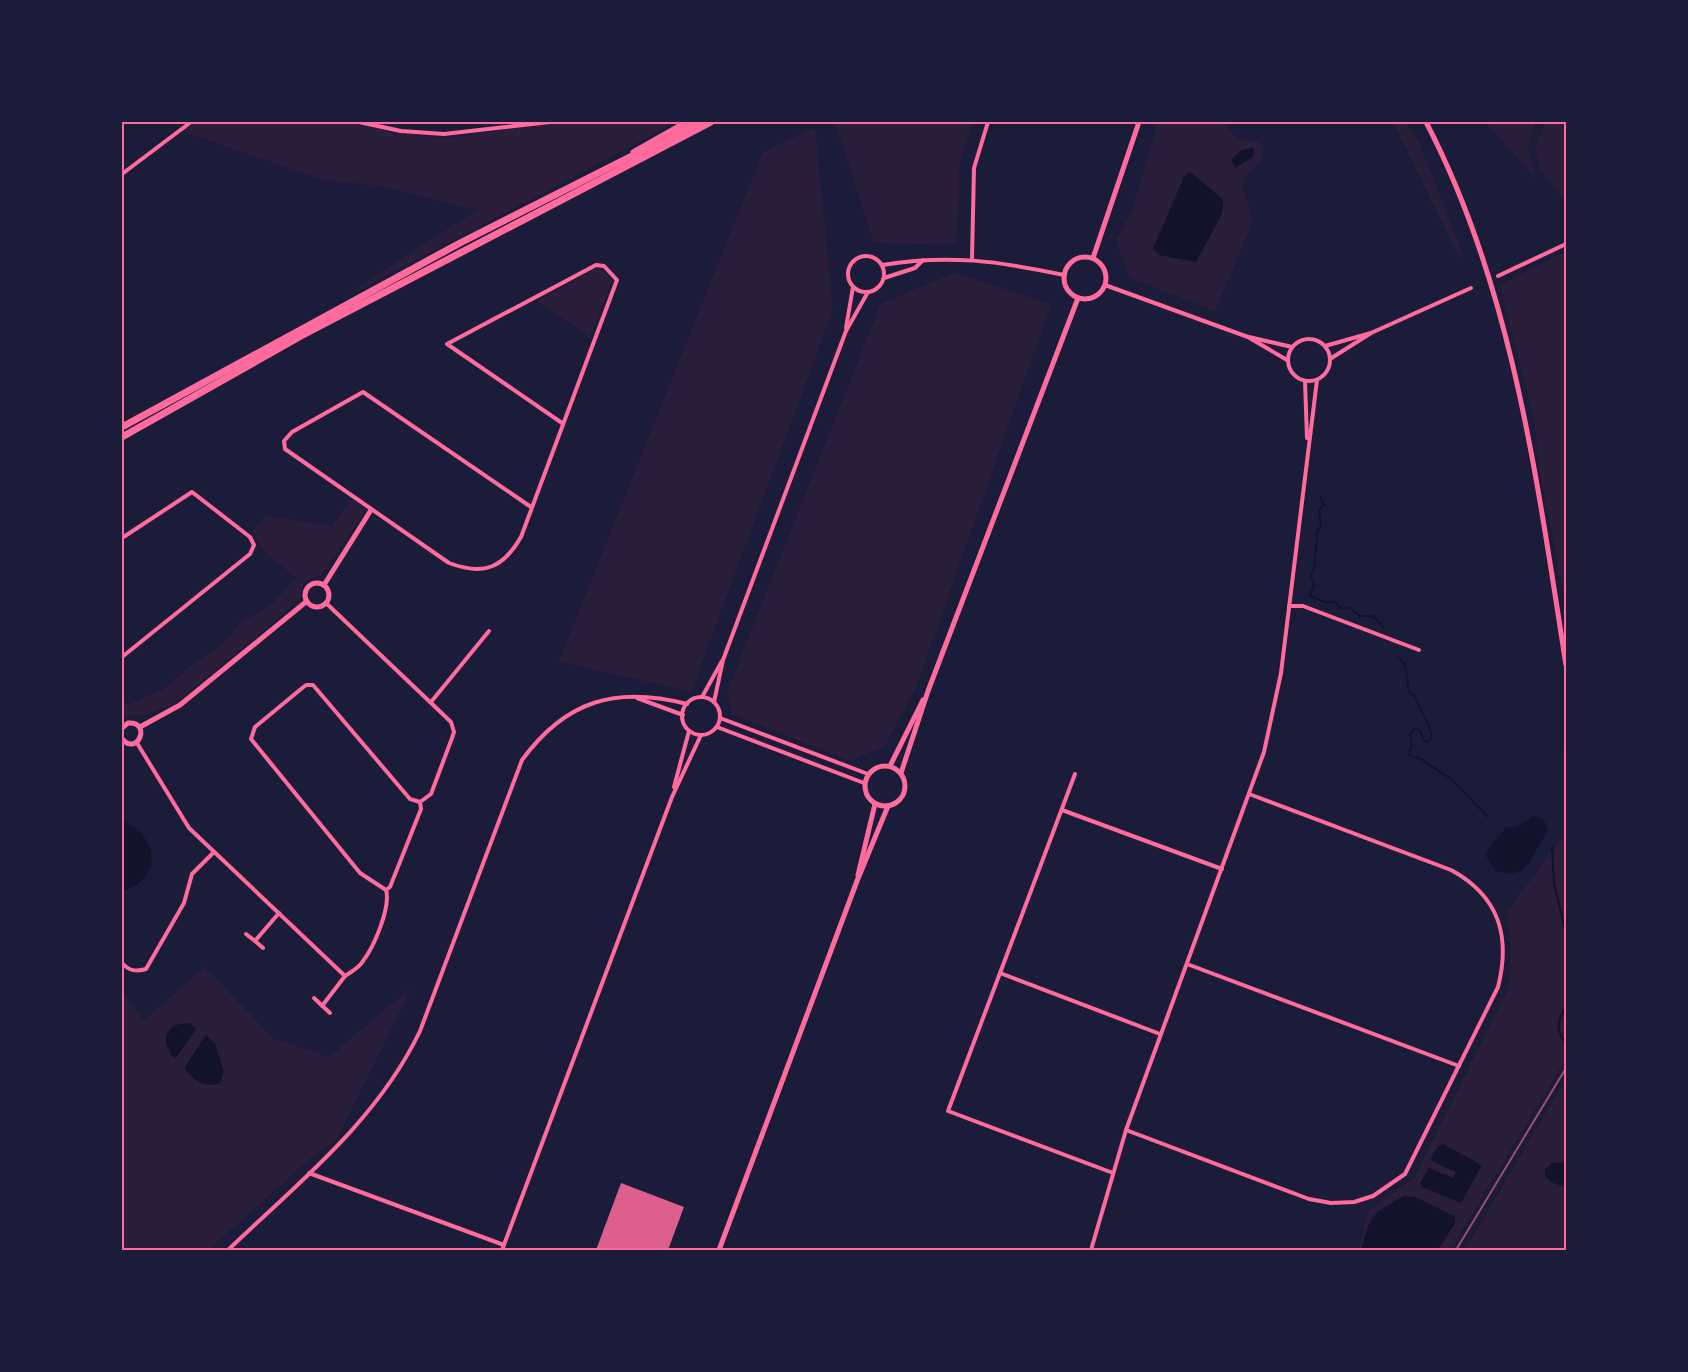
<svg xmlns="http://www.w3.org/2000/svg" width="1688" height="1372" font-family="Lora,serif">
	<rect width="100%" height="100%" fill="#1b1b3a"/>
	<g fill="#2a1e3b" fill-rule="evenodd">
		<polygon points="197,122 351,122 401,133 447,138 563,122 677,122 338,301 477,210 382,186 323,180 182,131"/>
		<polygon points="835,122 972,122 960,161 956,245 874,243"/>
		<path d="M 1158,122 L 1224,122 C 1230,139 1243,140 1260,142 L 1264,149 L 1259,165 L 1247,174 L 1242,186 L 1253,221 L 1215,311 L 1130,278 L 1116,241 L 1132,211 ZM 1184,177 L 1202,181 L 1221,216 L 1196,261 L 1153,249 Z"/>
		<polygon points="1393,122 1407,122 1419,142 1462,251 1461,261"/>
		<polygon points="1485,122 1536,122 1527,147 1536,178"/>
		<polygon points="1546,122 1566,122 1566,202 1540,169 1535,148"/>
		<polygon points="815,128 833,310 691,692 559,661 763,152"/>
		<polygon points="1566,251 1566,607 1540,472 1534,419 1500,285"/>
		<polygon points="595,269 603,269 612,281 590,337 537,302"/>
		<polygon points="955,273 1051,304 917,685 885,746 850,761 732,714 727,692 881,303"/>
		<polygon points="351,500 366,510 321,576 311,578 303,584 300,597 279,618 175,703 145,715 126,715 122,710 122,696 127,705 166,688 192,664 219,648 240,623 270,606 296,578 262,550 253,530 266,516 332,526"/>
		<path d="M 1563,743 L 1566,761 L 1566,1058 L 1450,1250 L 1438,1250 L 1455,1223 L 1455,1216 L 1415,1197 L 1404,1196 L 1377,1211 L 1371,1219 L 1361,1250 L 1359,1250 L 1368,1211 L 1414,1178 L 1509,987 L 1511,947 L 1507,912 L 1563,836 ZM 1429,1169 L 1453,1179 L 1456,1172 L 1460,1202 Z"/>
		<polygon points="205,967 274,1039 329,1057 412,987 336,1141 321,1149 208,1250 122,1250 122,992 144,1020"/>
		<polygon points="1566,1079 1566,1250 1465,1250"/>
	</g>
	<g fill="#12122b">
		<polygon points="1252,148 1254,149 1254,156 1235,168 1231,160 1242,150"/>
		<polygon points="1190,172 1222,198 1223,206 1221,216 1196,262 1159,255 1153,249 1184,177"/>
		<path d="M 1533,816 L 1544,820 L 1548,832 C 1529,854 1532,882 1495,871 L 1485,854 L 1506,827 L 1517,827 Z"/>
		<path d="M 122,821 C 158,835 164,877 124,891 L 122,890 Z"/>
		<path d="M 189,1023 L 196,1029 L 176,1058 L 171,1055 L 165,1040 C 170,1026 174,1024 189,1023 Z"/>
		<path d="M 206,1035 L 215,1043 L 224,1072 L 220,1083 C 205,1089 192,1079 184,1068 Z"/>
		<polygon points="1443,1144 1482,1165 1461,1203 1422,1187 1420,1183 1429,1168 1453,1178 1456,1172 1430,1160 1438,1146"/>
		<polygon points="1565,1162 1566,1163 1566,1187 1553,1183 1545,1177 1545,1170 1552,1163"/>
		<path d="M 1404,1196 L 1415,1197 L 1455,1217 L 1455,1223 L 1438,1250 L 1361,1250 C 1369,1216 1374,1213 1404,1196 Z"/>
	</g>
	<g fill="none" stroke-linecap="round" stroke-linejoin="round">
		<g stroke="#12122b" stroke-width="2">
			<path d="M 1320,496 L 1324,505 L 1319,510 L 1321,525 L 1316,535 C 1320,546 1312,556 1315,566 L 1311,576 L 1314,584 L 1310,596 L 1325,602 L 1335,602 L 1340,608 L 1350,608 L 1360,616 L 1373,616 L 1384,628"/>
			<path d="M 1397,656 L 1405,665 L 1409,692 L 1415,696 C 1418,710 1431,723 1432,738 L 1427,742 L 1423,740 L 1420,730 L 1414,729 L 1410,734 L 1412,745 L 1408,755 L 1421,759 L 1451,779 L 1488,817"/>
			<polyline points="1552,846 1554,884 1566,933"/>
			<path d="M 1564,1041 C 1555,1027 1558,1020 1566,1006"/>
		</g>
	</g>
	<polygon fill="#dd5f8e" points="621,1183 684,1207 668,1250 596,1250"/>
	<g fill="none" stroke-linecap="round" stroke-linejoin="round">
		<g stroke="#ff6b9d" stroke-width="4">
			<polyline points="359,122 401,131 444,134 550,122"/>
			<polyline points="122,174 191,122"/>
			<circle cx="866" cy="274" r="18"/>
			<polyline points="972,259 974,168 988,122"/>
			<path d="M 882,265 C 949,254 998,261 1064,275"/>
			<polyline points="1498,276 1566,244"/>
			<polyline points="884,278 915,268 923,260"/>
			<polyline points="1105,285 1248,337 1287,360"/>
			<polyline points="846,328 853,287"/>
			<polyline points="1249,337 1292,347"/>
			<circle cx="1309" cy="360" r="21"/>
			<polyline points="1325,346 1371,333 1471,288"/>
			<polyline points="1330,359 1371,333"/>
			<polyline points="1305,381 1307,438"/>
			<path d="M 531,507 L 363,392 L 292,432 L 284,441 L 285,449 L 449,563 C 484,576 503,568 521,537 L 617,280 L 604,266 L 596,265 L 447,344 L 562,423"/>
			<polyline points="122,538 192,492 250,537 254,545 250,554 122,657"/>
			<polyline points="326,603 451,722 454,732 452,738 431,794 420,802 410,799 313,685 306,685 301,689 255,727 251,739 360,873 386,890"/>
			<polyline points="1289,606 1303,606 1419,650"/>
			<polyline points="702,697 722,661"/>
			<circle cx="701" cy="716" r="19"/>
			<polyline points="637,698 683,715"/>
			<polyline points="431,702 489,631"/>
			<polyline points="714,702 723,660 846,331 868,292"/>
			<polyline points="720,718 868,774"/>
			<polyline points="717,727 864,783"/>
			<path d="M 137,743 L 189,828 L 345,976 C 351,972 359,968 363,961 C 374,947 391,907 386,890 L 390,887 L 421,809 L 420,802"/>
			<polyline points="1075,774 948,1111 1113,1173"/>
			<polyline points="674,787 689,731"/>
			<polyline points="1062,810 1222,869"/>
			<polyline points="246,934 255,941 279,913"/>
			<polyline points="255,941 263,948"/>
			<path d="M 122,963 C 129,971 136,972 146,969 L 184,903 L 192,874 L 214,852"/>
			<polyline points="1187,964 1459,1066"/>
			<polyline points="1000,973 1160,1034"/>
			<polyline points="314,998 330,1013"/>
			<polyline points="322,1006 345,976"/>
			<path d="M 1126,1130 L 1309,1199 L 1331,1203 L 1354,1202 L 1373,1196 L 1405,1174 L 1498,987 C 1511,936 1499,896 1451,870 L 1249,794"/>
			<polyline points="309,1173 504,1245"/>
			<path d="M 228,1250 C 299,1182 377,1121 420,1031 L 522,760 C 566,700 616,686 687,704"/>
			<polyline points="502,1250 672,797 701,735"/>
			<polyline points="1091,1250 1126,1130 1264,752 1281,673 1317,380"/>
		</g>
		<g stroke="#ff6b9d" stroke-width="5">
			<circle cx="1085" cy="278" r="21"/>
			<polyline points="1093,258 1139,122"/>
			<circle cx="317" cy="595" r="12"/>
			<polyline points="324,585 371,510"/>
			<polyline points="140,727 180,705 307,601"/>
			<path d="M 122,728 L 128,723 C 152,721 138,757 122,739"/>
			<circle cx="885" cy="786" r="20"/>
			<polyline points="890,766 923,700"/>
			<polyline points="901,773 928,691 1078,298"/>
			<polyline points="858,875 875,804"/>
			<polyline points="719,1250 857,881 888,806"/>
		</g>
		<g stroke="#ff6b9d" stroke-width="5">
			<path d="M 1426,122 C 1513,289 1537,481 1566,665"/>
			<polyline points="633,152 686,122"/>
		</g>
		<g stroke="#ff6b9d" stroke-width="7">
			<polyline points="122,427 460,243 699,122"/>
			<polyline points="122,437 301,336 711,122"/>
		</g>
		<polyline stroke="#a44b75" stroke-width="2" points="1456,1250 1566,1068"/>
	</g>
	<rect width="1688" height="1372" fill="none" stroke="#1b1b3a" stroke-width="246"/>
	<rect x="123" y="123" width="1442" height="1126" fill="none" stroke="#ff6b9d" stroke-width="2"/>
</svg>
